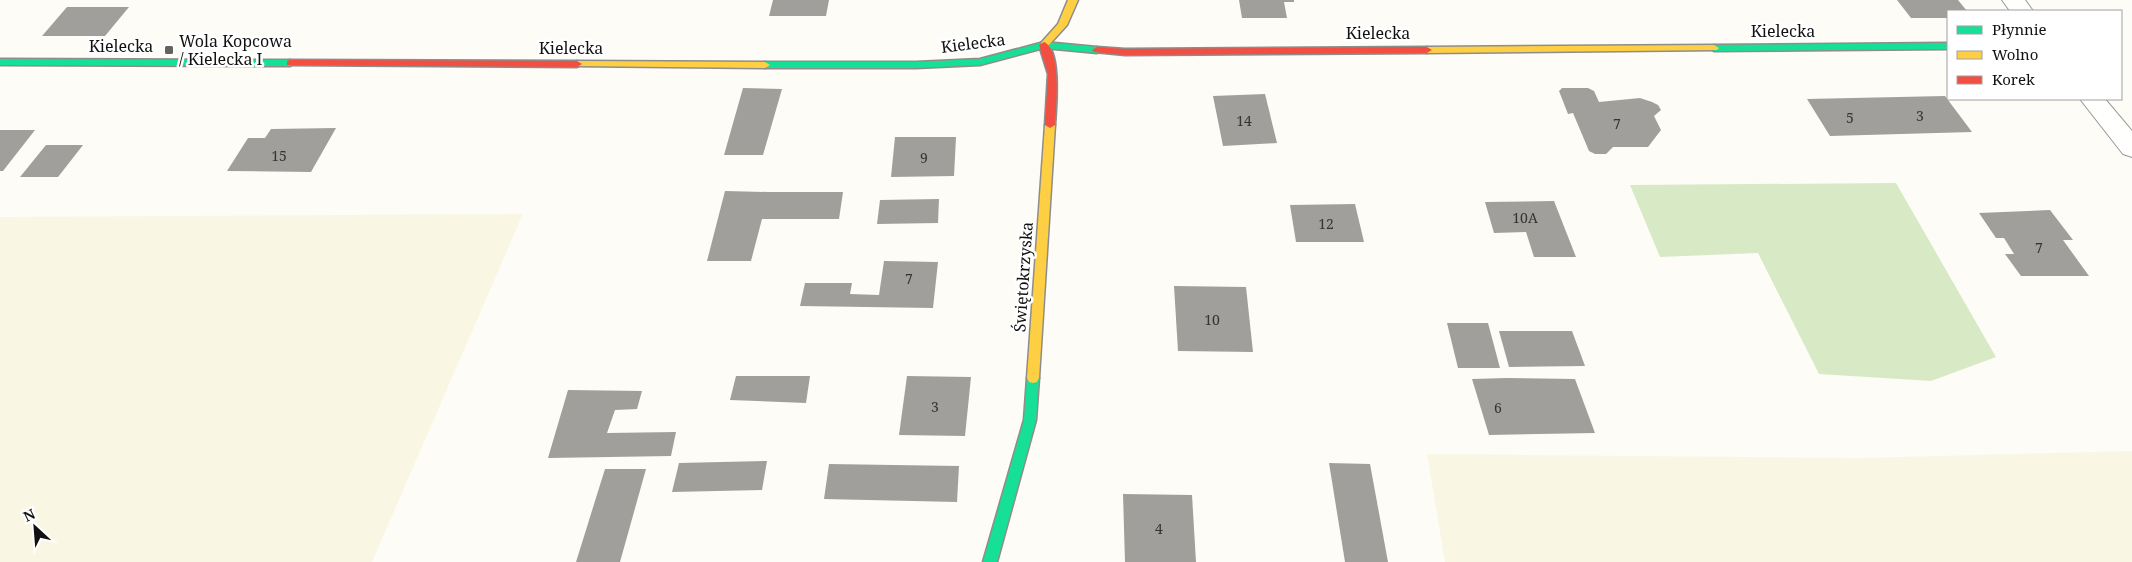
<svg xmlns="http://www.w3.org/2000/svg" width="2132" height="562" font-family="'Noto Serif',serif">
	<rect width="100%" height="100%" fill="#fdfcf7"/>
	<g fill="#f9f7e4">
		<polygon points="523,214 372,562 0,562 0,217"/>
		<polygon points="2132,451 2132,562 1445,562 1427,454 1860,458"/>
	</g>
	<polygon fill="#d8eac5" points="1896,183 1996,357 1931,381 1819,374 1758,253 1660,257 1630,185"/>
	<g fill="#a19f9c">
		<polygon points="773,0 829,0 826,16 769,16"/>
		<polygon points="1239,0 1294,0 1294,2 1284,2 1287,18 1242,18"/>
		<polygon points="1897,0 1958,0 1967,11 1948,11 1948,18 1911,18"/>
		<polygon points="67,7 129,7 105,36 42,36"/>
		<polygon points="743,88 782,89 763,155 724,155"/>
		<polygon points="1562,88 1588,88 1594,91 1599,102 1640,98 1652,102 1658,105 1661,110 1654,116 1661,130 1648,147 1613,147 1606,154 1595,154 1589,151 1573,113 1568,114 1559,91"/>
		<polygon points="1265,94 1277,143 1223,146 1213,96"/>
		<polygon points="1945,96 1972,132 1830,136 1807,99"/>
		<polygon points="336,128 311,172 227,171 248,138 265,138 271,129"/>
		<polygon points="0,130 35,130 3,171 0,171"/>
		<polygon points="895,137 956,137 954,176 891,177"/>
		<polygon points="46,145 83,145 58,177 20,177"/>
		<polygon points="725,191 768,192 843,192 839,219 762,219 751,261 707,261"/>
		<polygon points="939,199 938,223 877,224 880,200"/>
		<polygon points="1554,201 1576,257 1534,257 1526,232 1494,233 1485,202"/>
		<polygon points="1355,204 1364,242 1296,242 1290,205"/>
		<polygon points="2050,210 2073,240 2063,240 2089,276 2021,276 2005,254 2014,254 2004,238 1996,238 1979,213"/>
		<polygon points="884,261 938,262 933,308 800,306 805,283 852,283 850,294 879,295"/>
		<polygon points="1174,286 1246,287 1253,352 1178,351"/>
		<polygon points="1447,323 1488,323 1500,368 1458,368"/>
		<polygon points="1499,331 1572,331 1585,366 1509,367"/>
		<polygon points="736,376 810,376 806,403 730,400"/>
		<polygon points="907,376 971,377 965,436 899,435"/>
		<polygon points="1506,378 1575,379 1595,433 1489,435 1472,379"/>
		<polygon points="568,390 642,391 637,409 615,410 607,433 676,432 671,456 548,458"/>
		<polygon points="767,461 762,490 672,492 679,463"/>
		<polygon points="1329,463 1370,464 1388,562 1345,562"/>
		<polygon points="829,464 959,466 957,502 824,499"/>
		<polygon points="605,469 646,469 620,562 576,562"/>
		<polygon points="1123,494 1192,495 1196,562 1125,562"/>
	</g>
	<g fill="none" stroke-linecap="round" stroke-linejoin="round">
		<defs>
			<g id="street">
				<polygon points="2002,0 2025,0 2033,11 2010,11"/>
				<polygon points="2080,99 2105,99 2132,131 2132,157 2123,154"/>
			</g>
			<g id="fast">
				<polygon points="1044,42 1097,47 1102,50 1097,53 1044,48 980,65 916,68 765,68 760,65 765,62 916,62 980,59"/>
				<polygon points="1948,43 1948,49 1714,51 1709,48 1714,45"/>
				<polygon points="0,59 290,60 295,63 290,66 0,65"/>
				<polygon points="1033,373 1037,374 1039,378 1036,420 997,562 983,562 1024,420 1027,378 1029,374"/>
			</g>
			<g id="slow">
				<polygon points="1068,0 1078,0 1067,25 1047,47 1041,47 1041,43 1058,24"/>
				<polygon points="1714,45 1719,48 1717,50 1427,53 1422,50 1427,47"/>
				<polygon points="577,61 765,62 770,65 765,68 574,66 572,64"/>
				<polygon points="1050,122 1055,125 1039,378 1037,382 1033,383 1029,382 1027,378 1045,125"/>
			</g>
			<g id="jam">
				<path d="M 1044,42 C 1062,49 1056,109 1055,125 L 1050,128 L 1045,125 L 1048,74 L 1039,45 Z"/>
				<polygon points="1097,47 1125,49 1427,47 1432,50 1427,53 1125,55 1094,52 1092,50"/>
				<polygon points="290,60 577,61 582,64 577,67 287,65 287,61"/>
			</g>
		</defs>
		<use href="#street" stroke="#979795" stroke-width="2"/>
		<use href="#fast" stroke="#8e8d8b" stroke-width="3"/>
		<use href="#slow" stroke="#8e8d8b" stroke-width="3"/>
		<use href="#jam" stroke="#8e8d8b" stroke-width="3"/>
		<use href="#street" fill="#fffffe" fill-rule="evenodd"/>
		<use href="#fast" fill="#16e098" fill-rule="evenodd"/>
		<use href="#slow" fill="#ffcf43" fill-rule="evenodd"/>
		<use href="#jam" fill="#f24e42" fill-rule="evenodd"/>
	</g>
	<rect fill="#646362" stroke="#fff" stroke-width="2" x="164" y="45" width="10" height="10" rx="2.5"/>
	<g text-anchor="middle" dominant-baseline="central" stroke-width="5" stroke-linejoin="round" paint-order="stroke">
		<g font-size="14" fill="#353434">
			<text x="1920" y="115">3</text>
			<text x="1850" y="117">5</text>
			<text x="1244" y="120">14</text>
			<text x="1617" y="123">7</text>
			<text x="279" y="155">15</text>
			<text x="924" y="157">9</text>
			<text x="1525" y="217">10A</text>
			<text x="1326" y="223">12</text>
			<text x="2039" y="247">7</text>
			<text x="909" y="278">7</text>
			<text x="1212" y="319">10</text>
			<text x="935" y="406">3</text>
			<text x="1498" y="407">6</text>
			<text x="1159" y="528">4</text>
		</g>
		<g font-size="16" fill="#111" stroke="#fff">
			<text x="1783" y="31">Kielecka</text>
			<text x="1378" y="33">Kielecka</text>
			<text transform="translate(973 43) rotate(-7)">Kielecka</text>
			<text x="121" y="46">Kielecka</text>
			<text x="571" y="48">Kielecka</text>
			<text transform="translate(1023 277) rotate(-86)">Świętokrzyska</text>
		</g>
		<g font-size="16" fill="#111" stroke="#fff" text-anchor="start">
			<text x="179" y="41">Wola Kopcowa<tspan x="179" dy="18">/ Kielecka I</tspan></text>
		</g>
	</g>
	<rect x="1947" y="10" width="175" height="90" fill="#ffffff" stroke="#a0a0a0"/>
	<rect x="1957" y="26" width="25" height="8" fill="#16e098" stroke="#a0a0a0"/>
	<text x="1992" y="35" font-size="15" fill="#111111">Płynnie</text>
	<rect x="1957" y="51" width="25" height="8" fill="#ffcf43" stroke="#a0a0a0"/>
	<text x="1992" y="60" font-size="15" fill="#111111">Wolno</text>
	<rect x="1957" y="76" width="25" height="8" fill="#f24e42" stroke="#a0a0a0"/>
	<text x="1992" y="85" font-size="15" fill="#111111">Korek</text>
	<g transform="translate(35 527) rotate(334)" stroke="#ffffff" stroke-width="4" paint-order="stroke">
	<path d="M0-4L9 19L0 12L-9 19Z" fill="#111111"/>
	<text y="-8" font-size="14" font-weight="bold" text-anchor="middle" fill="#111111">N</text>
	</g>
</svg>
